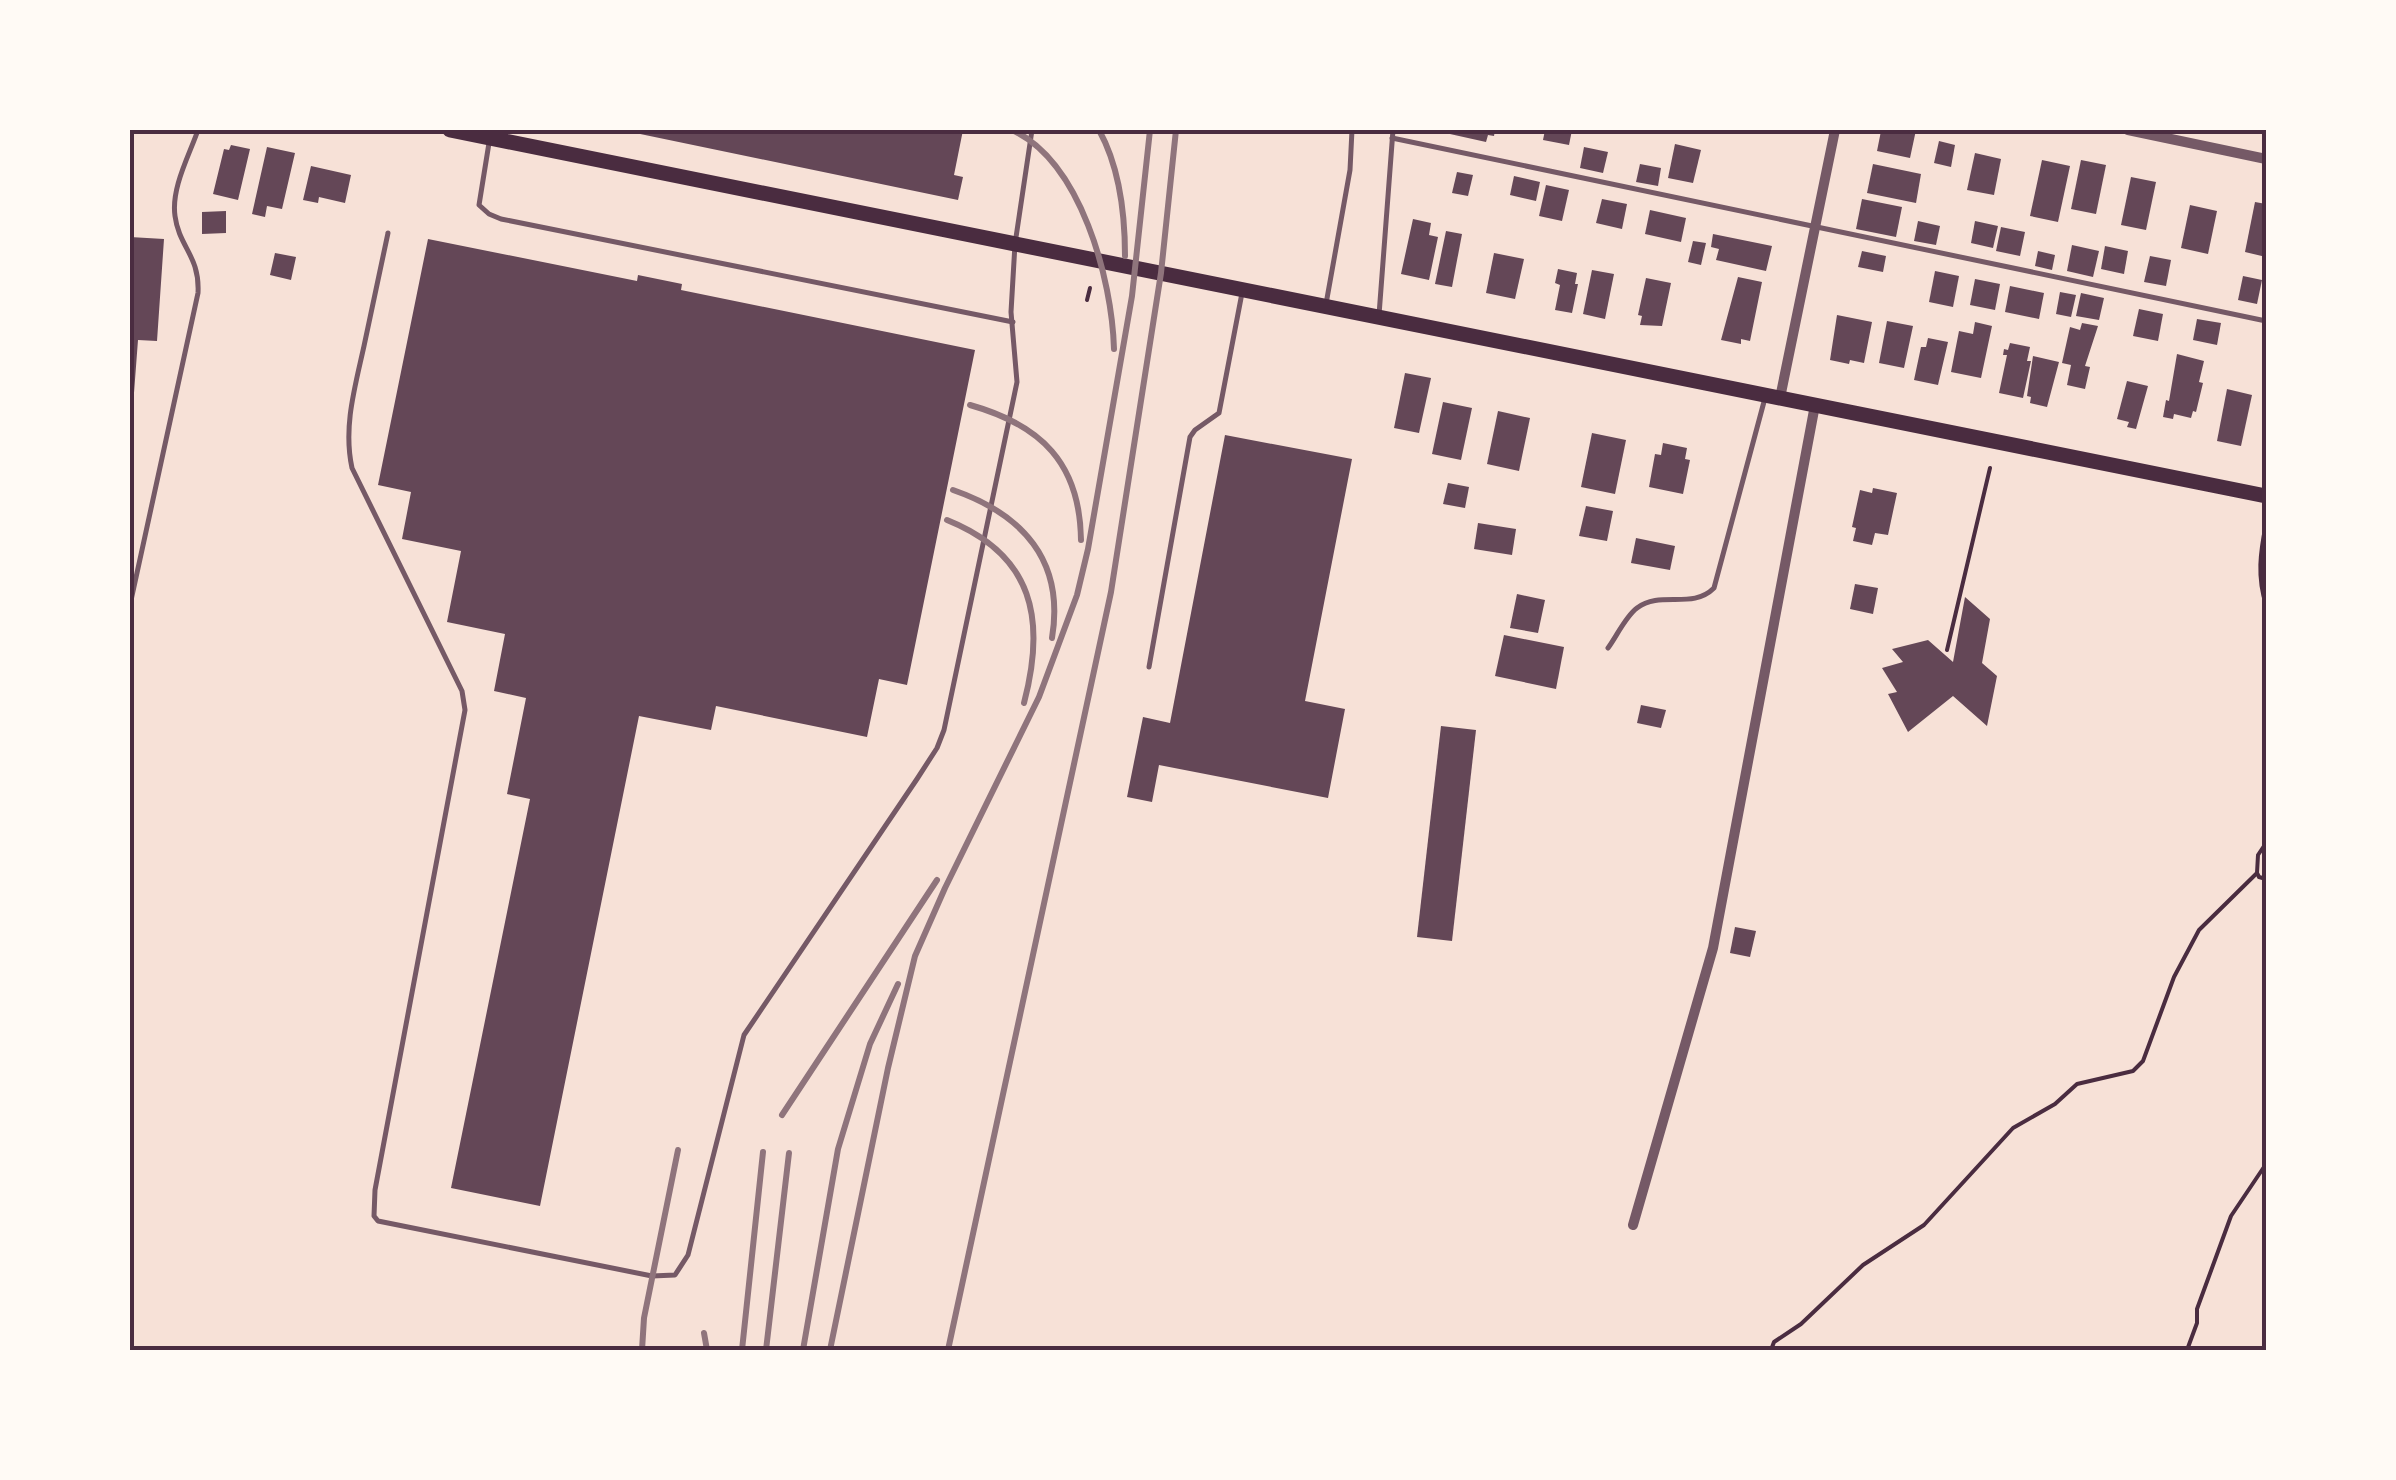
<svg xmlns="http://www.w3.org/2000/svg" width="2396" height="1480" font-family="'Alegreya Sans',sans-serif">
	<rect width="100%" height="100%" fill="#f7e1d7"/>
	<g fill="#644757">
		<polygon points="621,130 963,130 954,175 963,177 958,200"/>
		<polygon points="1451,130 1495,130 1494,136 1488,135 1486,142 1450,134"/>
		<polygon points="1545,130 1572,130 1569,145 1543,140"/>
		<polygon points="1889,130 1916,130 1910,158 1877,151 1881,131 1888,133"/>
		<polygon points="1939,141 1955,145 1951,167 1934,163"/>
		<polygon points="1675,144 1701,150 1693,183 1668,178"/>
		<polygon points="231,145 250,149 238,200 213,194 224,149 229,150"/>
		<polygon points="267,147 295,153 282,209 267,206 265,217 252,214"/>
		<polygon points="1584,147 1608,152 1603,173 1580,168"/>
		<polygon points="1975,153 2001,159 1994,195 1967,190"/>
		<polygon points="2042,160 2070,166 2058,222 2030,216"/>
		<polygon points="2081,160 2106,165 2096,214 2071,209"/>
		<polygon points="1640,164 1661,168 1658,186 1636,182"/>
		<polygon points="1873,164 1921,174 1916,203 1867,193"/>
		<polygon points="311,166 351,175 345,203 319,197 318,203 303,200"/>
		<polygon points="1457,172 1473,175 1468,196 1452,193"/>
		<polygon points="1514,176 1540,182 1536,201 1510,195"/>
		<polygon points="2131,177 2156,182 2146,230 2121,225"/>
		<polygon points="1546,185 1569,190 1562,221 1539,216"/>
		<polygon points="1602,199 1627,204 1622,229 1596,223"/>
		<polygon points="1862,199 1902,207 1896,237 1856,229"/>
		<polygon points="2255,202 2266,204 2266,257 2245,252"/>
		<polygon points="2190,205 2217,211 2208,254 2181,248"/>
		<polygon points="1650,210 1686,218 1681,242 1645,234"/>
		<polygon points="226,211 226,233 202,234 202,212"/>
		<polygon points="1413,219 1431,223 1429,235 1438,237 1429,280 1401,274"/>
		<polygon points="1918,221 1940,226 1936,245 1914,241"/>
		<polygon points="1975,221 1998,226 1993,248 1971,243"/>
		<polygon points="2001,227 2025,232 2020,256 1996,251"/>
		<polygon points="1446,231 1462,234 1452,287 1435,284"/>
		<polygon points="1713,234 1772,246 1766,271 1716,260 1719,249 1711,247"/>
		<polygon points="130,237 164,239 157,341 138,340 133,406 130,406"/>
		<polygon points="428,239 637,281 638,275 682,284 681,290 975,350 907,685 879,679 867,737 716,706 711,730 639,716 540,1206 451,1188 530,799 507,794 526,698 494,691 505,634 447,622 461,551 402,539 411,492 378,485"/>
		<polygon points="1693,241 1706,243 1701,265 1688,262"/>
		<polygon points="2072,245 2099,251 2093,277 2067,271"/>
		<polygon points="2105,246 2128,251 2124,274 2101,269"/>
		<polygon points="1862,251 1886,256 1883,272 1858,267"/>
		<polygon points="2038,251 2055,255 2052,270 2035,266"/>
		<polygon points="275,253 296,257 291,280 270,275"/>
		<polygon points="1494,253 1524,259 1515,299 1486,293"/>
		<polygon points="2150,256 2171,260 2166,286 2144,282"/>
		<polygon points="1558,269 1577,273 1575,284 1578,284 1572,313 1555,310 1560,285 1555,283"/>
		<polygon points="1592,270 1614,274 1605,319 1583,314"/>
		<polygon points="1935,271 1959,276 1953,307 1929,302"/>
		<polygon points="2243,276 2262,280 2257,304 2238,300"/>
		<polygon points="1738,277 1762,282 1750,341 1741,339 1741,344 1721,340"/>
		<polygon points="1646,278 1671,283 1662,326 1640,325 1642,316 1638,315"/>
		<polygon points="1975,279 2000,284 1995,310 1970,305"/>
		<polygon points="2010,286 2044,293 2039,319 2005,312"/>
		<polygon points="2060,292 2076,295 2071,317 2056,314"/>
		<polygon points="2081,293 2104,298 2099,320 2076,316"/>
		<polygon points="2139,309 2163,314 2158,341 2133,336"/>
		<polygon points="1837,315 1872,322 1864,363 1850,360 1849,364 1830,360"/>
		<polygon points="2197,319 2221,323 2217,345 2193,340"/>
		<polygon points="1887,321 1913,326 1904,368 1879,363"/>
		<polygon points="1975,322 1992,326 1981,378 1951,372 1959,331 1973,334"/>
		<polygon points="2082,323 2098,326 2085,366 2090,367 2085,389 2067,385 2071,365 2062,363 2070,327 2080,330"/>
		<polygon points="1928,338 1948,342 1938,385 1914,380 1921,347 1926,347"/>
		<polygon points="2010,343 2030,347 2027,361 2031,361 2023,398 1999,393 2007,355 2003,355 2004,349 2008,350"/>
		<polygon points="2177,354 2204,361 2199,382 2203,383 2196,412 2193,411 2191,418 2174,414 2173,419 2163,417 2166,400 2169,401"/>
		<polygon points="2033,356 2059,362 2047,407 2030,403 2031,397 2027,396"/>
		<polygon points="1405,373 1431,378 1419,433 1394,428"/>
		<polygon points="2127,381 2148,386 2136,429 2127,427 2129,422 2117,419"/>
		<polygon points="2227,389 2252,395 2241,446 2217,441"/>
		<polygon points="1443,402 1472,408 1461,460 1432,454"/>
		<polygon points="1498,411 1530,418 1519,471 1487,464"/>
		<polygon points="1592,433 1626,440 1615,494 1581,487"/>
		<polygon points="1225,435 1352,459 1305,701 1345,709 1328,798 1159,765 1152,802 1127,797 1143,717 1170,723"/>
		<polygon points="1663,443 1687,448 1685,459 1690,460 1683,494 1649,487 1655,454 1661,455"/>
		<polygon points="1448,483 1469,487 1465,508 1443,504"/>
		<polygon points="1873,488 1897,493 1888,535 1875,533 1872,545 1853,541 1856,528 1852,527 1860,490 1872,493"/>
		<polygon points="1586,506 1613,511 1607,541 1579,536"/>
		<polygon points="1478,523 1516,529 1512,555 1474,549"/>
		<polygon points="1636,538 1675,546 1670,570 1631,563"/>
		<polygon points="1855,584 1878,588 1873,614 1850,609"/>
		<polygon points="1517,594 1545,600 1538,633 1510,628"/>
		<polygon points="1965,597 1990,619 1982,663 1997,676 1987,726 1953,696 1908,732 1888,694 1897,692 1882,668 1903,662 1892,649 1928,640 1953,662"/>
		<polygon points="1504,635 1564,647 1556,689 1495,676"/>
		<polygon points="1641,705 1666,710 1661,728 1637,723"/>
		<polygon points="1441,726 1476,730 1452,941 1417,937"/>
		<polygon points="1735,927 1756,931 1750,957 1730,953"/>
	</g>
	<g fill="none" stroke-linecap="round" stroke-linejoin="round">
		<g stroke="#4a2c40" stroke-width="4">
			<polyline points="1087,300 1090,288"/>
			<path d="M 2266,524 C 2260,553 2257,577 2266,605"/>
			<polyline points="1947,650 1990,468"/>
			<polyline points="2257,873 2259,877 2266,879"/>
			<polyline points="1771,1350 1774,1342 1801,1324 1863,1265 1924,1225 2013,1128 2055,1104 2077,1084 2133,1071 2143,1061 2174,977 2199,930 2257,873 2258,855 2266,843"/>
			<polyline points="2187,1350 2197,1323 2197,1309 2231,1216 2266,1164"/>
		</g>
		<g stroke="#755966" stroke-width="5">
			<polyline points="1392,138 2266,321"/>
			<polyline points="489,143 479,205 489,214 501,219 1013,322"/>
			<path d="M 388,233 C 380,271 372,309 364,346 C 355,387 343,427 352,468 L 462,691 L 465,710 L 375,1190 L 374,1216 L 378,1221 L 652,1276 L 675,1275 L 688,1255 L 744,1035 L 917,779 L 937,748 L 944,730 L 1017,382 L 1011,312 L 1015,244 L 1032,130"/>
			<polyline points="1326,304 1350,170 1352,130"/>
			<polyline points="1379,315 1393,130"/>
			<path d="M 130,605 L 198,293 C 200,256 179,247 175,216 C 171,188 189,156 198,130"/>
			<path d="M 1608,648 C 1617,636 1625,617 1637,608 C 1661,590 1692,610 1714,588 L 1765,398"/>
			<polyline points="1149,667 1190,437 1195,430 1219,413 1242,293"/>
		</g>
		<g stroke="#755966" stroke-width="10">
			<polyline points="2128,130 2266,159"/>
			<polyline points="1780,398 1835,130"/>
			<polyline points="1633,1225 1713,948 1815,405"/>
		</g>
		<polyline stroke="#4a2c40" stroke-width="15" points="450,130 2266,496"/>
		<g stroke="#8f747c" stroke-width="6">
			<path d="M 1012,130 C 1081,162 1112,279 1114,349"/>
			<path d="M 1099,130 C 1120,168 1125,214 1125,256"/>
			<path d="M 970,405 C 1041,425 1080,463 1081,540"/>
			<path d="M 953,490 C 1022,514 1065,560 1052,638"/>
			<path d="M 947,520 C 1034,555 1046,620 1024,703"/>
			<polyline points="782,1115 937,880"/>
			<polyline points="704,1333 707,1350"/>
			<polyline points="642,1350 644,1318 678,1150"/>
			<polyline points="742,1350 763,1152"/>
			<polyline points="766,1350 789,1153"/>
			<polyline points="803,1350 838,1149 870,1044 898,984"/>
			<polyline points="830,1350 888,1068 915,956 945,888 1039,697 1077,595 1088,549 1132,296 1150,130"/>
			<polyline points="948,1350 1111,592 1161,273 1176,130"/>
		</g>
	</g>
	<rect width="2396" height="1480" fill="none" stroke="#fffaf5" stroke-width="265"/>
	<rect x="132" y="132" width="2132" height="1216" fill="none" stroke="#4a2c40" stroke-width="4"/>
</svg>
